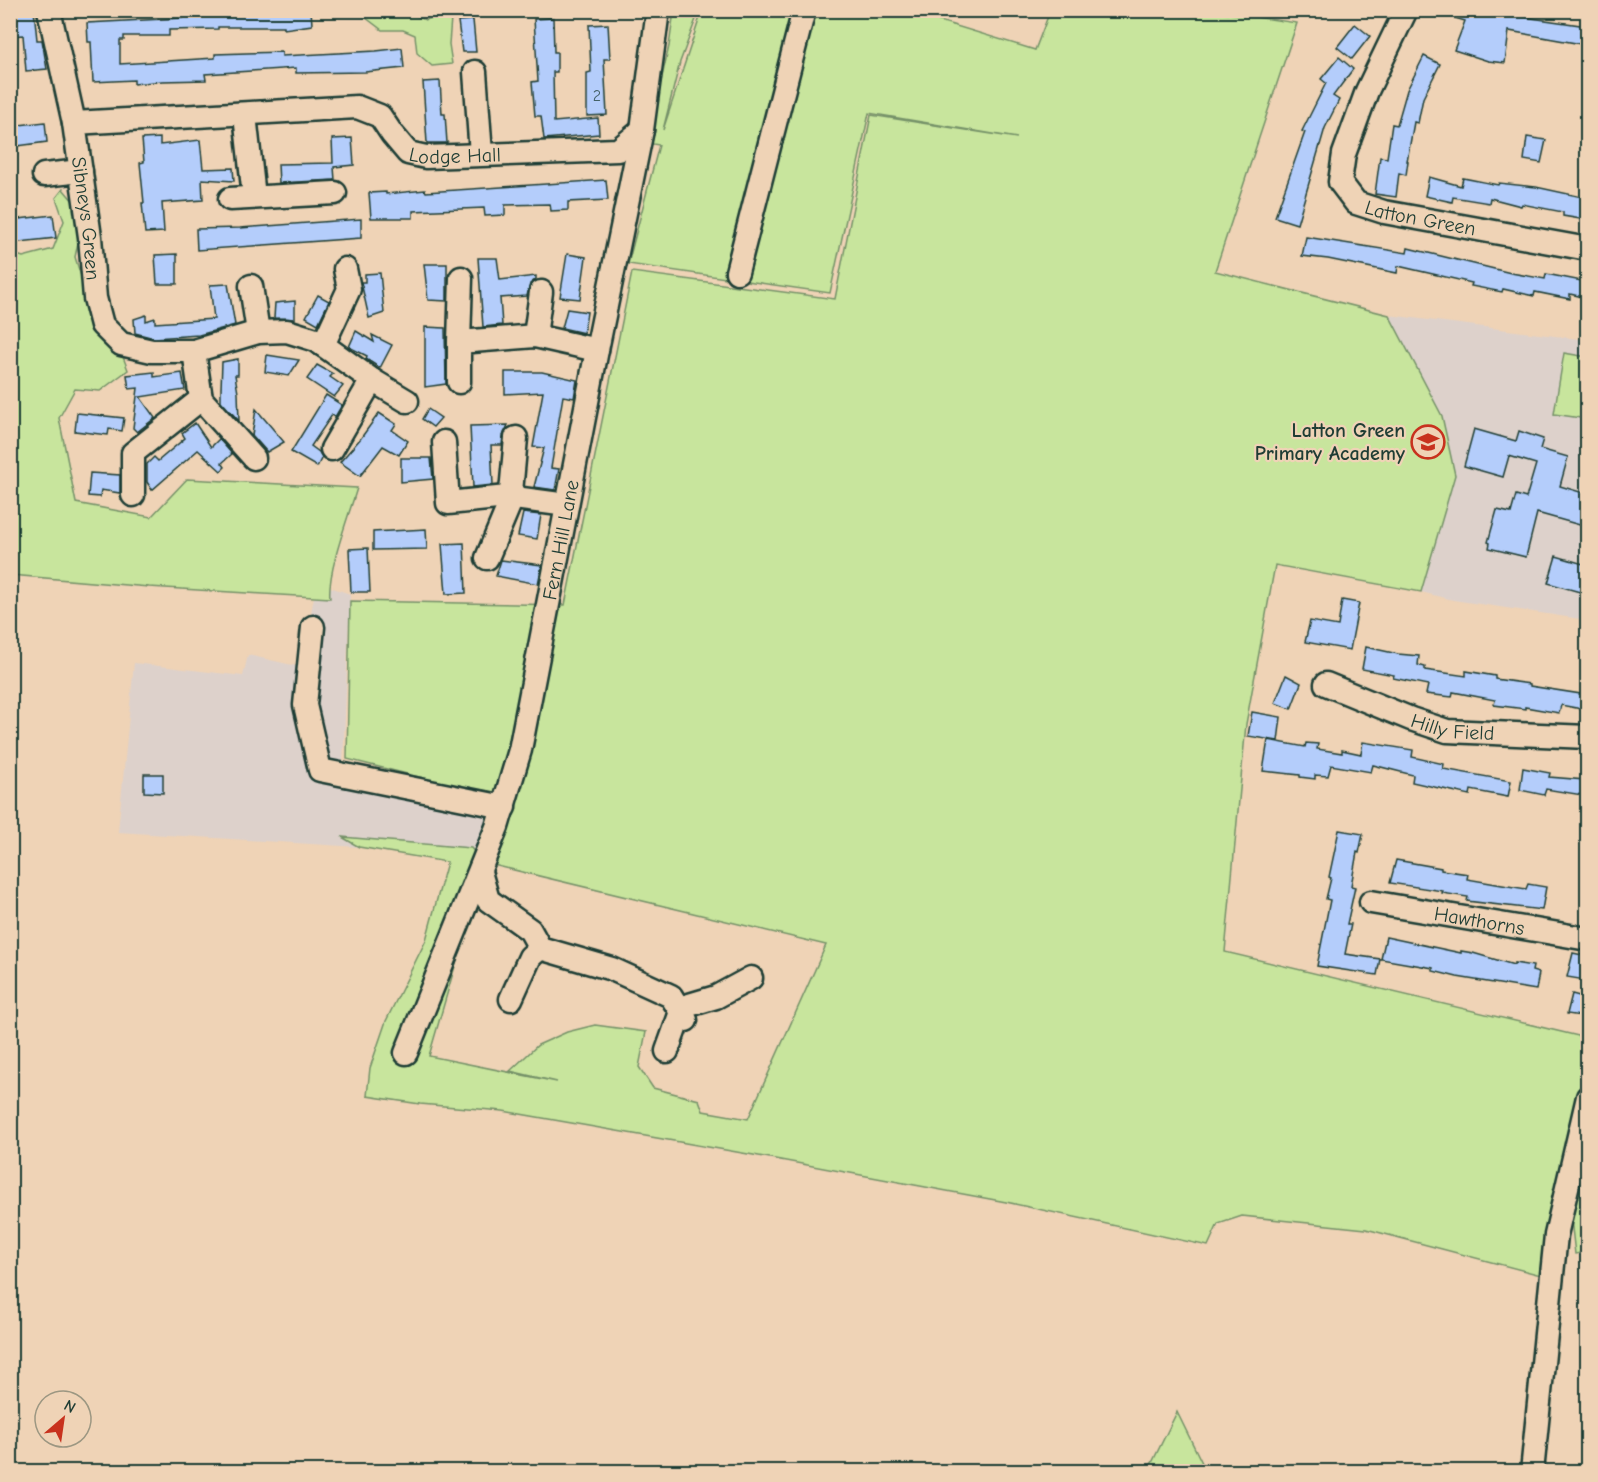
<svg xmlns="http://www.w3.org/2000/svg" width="1598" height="1482" font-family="'Comic Neue',sans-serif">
	<rect width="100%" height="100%" fill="#efd3b6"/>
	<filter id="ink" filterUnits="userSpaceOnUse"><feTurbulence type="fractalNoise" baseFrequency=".0167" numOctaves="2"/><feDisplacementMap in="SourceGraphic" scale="12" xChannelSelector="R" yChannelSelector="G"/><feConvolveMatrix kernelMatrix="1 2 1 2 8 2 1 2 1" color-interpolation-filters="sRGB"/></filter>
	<g filter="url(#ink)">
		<g fill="#ddd1cb">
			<polygon points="1237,277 1389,315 1587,340 1587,620 1453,600 1353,575"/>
			<polygon points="330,587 350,594 343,764 495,799 484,863 471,848 344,837 359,847 118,832 134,663 243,676 248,655 301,667 314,597 330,598"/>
		</g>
		<g fill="#c8e59d" stroke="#749168" stroke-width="1.5" fill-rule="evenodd">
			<path d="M 1208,10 L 1297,23 L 1215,271 L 1389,315 L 1442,416 L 1455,475 L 1421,592 L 1275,565 L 1246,724 L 1225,952 L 1587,1038 L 1587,1077 L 1552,1249 L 1551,1275 L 1537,1274 L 1366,1229 L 1242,1216 L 1218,1224 L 1208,1246 L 1006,1202 L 748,1154 L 503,1111 L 420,1104 L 367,1096 L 370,1068 L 386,1021 L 426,940 L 447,862 L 359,847 L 342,837 L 471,848 L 483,862 L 507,799 L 347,759 L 350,601 L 565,605 L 632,272 L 835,299 L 871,115 L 1017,138 L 869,113 L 830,293 L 628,264 L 659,145 L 647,143 L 669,46 L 674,11 L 699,11 L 680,62 L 663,130 L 702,11 L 907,11 L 1035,50 L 1050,11 ZM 489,864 L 826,945 L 748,1119 L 703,1111 L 699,1100 L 653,1088 L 639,1067 L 646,1032 L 595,1025 L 567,1032 L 538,1045 L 510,1071 L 557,1082 L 429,1056 L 484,866 Z"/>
			<polygon points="357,11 407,11 425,20 447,13 451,18 449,44 452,64 432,66 417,53 415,35 403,30 382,30"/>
			<path d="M 63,189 L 84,214 L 75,257 L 101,341 L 120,349 L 128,370 L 100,391 L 75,389 L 59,418 L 76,503 L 151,517 L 187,479 L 357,488 C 349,515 327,572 330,598 L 149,587 L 11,575 L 11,253 L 23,257 L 53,249 L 64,221 L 56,198 Z"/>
			<polygon points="1564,353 1587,357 1587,419 1554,414"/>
			<polygon points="1587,1161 1587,1252 1575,1254 1571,1219"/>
			<polygon points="1177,1412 1206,1471 1148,1471"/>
		</g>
		<g fill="#b4cdfb" stroke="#1f3d34" stroke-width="1.5">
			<polygon points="10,10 34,10 37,40 42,40 47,69 26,71 23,35 10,36"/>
			<polygon points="230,10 311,10 312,25 284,29 284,27 218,27 218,29 169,30 169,36 124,36 124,40 120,40 120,64 215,58 215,54 282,52 282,56 376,51 402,48 404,68 365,72 296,73 296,68 205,74 206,80 162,81 134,84 134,80 93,82 91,42 88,42 87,23 182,18 181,12"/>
			<polygon points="1443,10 1504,10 1503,14 1587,26 1587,45 1509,31 1505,63 1488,61 1454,50 1465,21 1442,14"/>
			<polygon points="553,18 554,52 557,52 557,72 553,72 554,122 598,118 599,134 544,139 541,116 535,116 532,82 538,81 534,19"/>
			<polygon points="473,20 476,52 462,52 458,21"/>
			<polygon points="608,24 610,59 604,59 607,115 587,116 587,73 591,72 589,25"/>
			<polygon points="1355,24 1370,36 1352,59 1337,47"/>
			<polygon points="1424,56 1440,64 1423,98 1418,123 1414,122 1407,161 1408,161 1406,175 1399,173 1396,197 1375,194 1380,157 1387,158 1392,124 1397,125 1407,90"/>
			<polygon points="1339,57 1353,69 1333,96 1339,100 1325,128 1297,224 1275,217 1305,132 1302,131 1326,83 1321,79"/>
			<polygon points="440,81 442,114 445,114 447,143 427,143 423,82"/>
			<polygon points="45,122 47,142 10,147 10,126"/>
			<polygon points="1527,137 1546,140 1541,163 1524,160"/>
			<polygon points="160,138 160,145 200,140 203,169 233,168 234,181 202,179 203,200 162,203 164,232 145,233 142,203 144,203 140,163 144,162 142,139"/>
			<polygon points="352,138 354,165 334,167 335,180 279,183 278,164 333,163 332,139"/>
			<polygon points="1429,177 1461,186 1463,178 1498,185 1499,183 1536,187 1587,198 1587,220 1563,216 1563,212 1522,204 1521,206 1490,198 1489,203 1453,197 1452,202 1425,196"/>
			<polygon points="606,180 608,200 568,202 568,210 551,211 550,204 505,205 505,215 485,216 484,208 413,211 413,218 371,218 369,193 386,192 386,194 425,190 426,192"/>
			<polygon points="53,215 56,238 10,243 10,220"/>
			<polygon points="361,219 361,238 197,250 196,229 240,228"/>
			<polygon points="1306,237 1407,253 1408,248 1412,249 1511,273 1545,279 1546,274 1587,282 1587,298 1570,294 1570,299 1535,292 1534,296 1503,289 1502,292 1471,286 1472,283 1398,266 1397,273 1328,259 1302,256"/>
			<polygon points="177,254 177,284 157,284 155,255"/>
			<polygon points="567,254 586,257 580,299 560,297"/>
			<polygon points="478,258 497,258 500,280 536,276 536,279 530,284 527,296 500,298 502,325 483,327"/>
			<polygon points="424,264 447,264 447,301 428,300"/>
			<polygon points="380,273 384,313 369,318 361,282 365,282 365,274"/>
			<polygon points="228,284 235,325 199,335 154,338 135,333 134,319 146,315 146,321 155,318 155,323 214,319 210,285"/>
			<polygon points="318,295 329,301 318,324 306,317"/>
			<polygon points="295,301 295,319 274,318 275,303"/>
			<polygon points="567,309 587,312 584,333 562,328"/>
			<polygon points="425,327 445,328 446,384 425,387"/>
			<polygon points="356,331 374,342 372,335 392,345 380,368 366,359 367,356 349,347"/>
			<polygon points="267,355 299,360 289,376 265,372"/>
			<polygon points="238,359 238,375 235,375 238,393 239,421 221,401 221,389 222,362"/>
			<polygon points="317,365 333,374 330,377 343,386 334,397 307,379"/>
			<polygon points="154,372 154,377 182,373 185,390 140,397 155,418 137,432 133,428 138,388 129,389 127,375"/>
			<polygon points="505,372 542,372 577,380 574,398 563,396 551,468 559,469 555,490 534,487 544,448 533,447 543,392 505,394"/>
			<polygon points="326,395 342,405 335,417 332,415 311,446 319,452 322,457 317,467 291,452"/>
			<polygon points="256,409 284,442 267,452 252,435"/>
			<polygon points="428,409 441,418 433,427 422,419"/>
			<polygon points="77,413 124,418 122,431 109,429 108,435 75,431"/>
			<polygon points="379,413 396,424 392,430 408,441 399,455 383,446 360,476 340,462 361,438"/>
			<polygon points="195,423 211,447 219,439 232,454 222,463 225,467 221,471 198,450 152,490 147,482 147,464 154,457 158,461 185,438 182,433"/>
			<polygon points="508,425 503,436 502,445 491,445 493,485 473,487 470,426"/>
			<polygon points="1474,429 1516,441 1519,431 1543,439 1540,449 1568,457 1560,486 1587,494 1587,527 1537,513 1526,557 1489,548 1490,543 1488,542 1497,510 1511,513 1516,495 1526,498 1536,464 1509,456 1503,477 1464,466"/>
			<polygon points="401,458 431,458 433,479 401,482"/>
			<polygon points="90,473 120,475 120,493 101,490 100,497 88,496"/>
			<polygon points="523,513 541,515 537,539 518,536"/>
			<polygon points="426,529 427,549 373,550 373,532"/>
			<polygon points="464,543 466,593 446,594 442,544"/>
			<polygon points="368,548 370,592 351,592 349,549"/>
			<polygon points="1556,556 1587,565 1587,594 1548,583"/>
			<polygon points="501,560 542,565 538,584 496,576"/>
			<polygon points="1342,600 1359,603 1350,650 1305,642 1310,621 1338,626"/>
			<polygon points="1366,647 1398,654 1419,656 1418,665 1425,667 1425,670 1466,676 1466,671 1495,676 1495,679 1530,684 1530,686 1587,695 1587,710 1561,705 1559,713 1525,707 1525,709 1494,705 1495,700 1453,692 1452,697 1426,694 1428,685 1393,678 1394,675 1362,669"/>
			<polygon points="1286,675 1301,683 1291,709 1275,703"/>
			<polygon points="1252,712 1281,717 1278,741 1248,736"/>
			<polygon points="1268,740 1305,747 1306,743 1318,744 1317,749 1342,753 1342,750 1361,754 1363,742 1413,750 1412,757 1444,764 1443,769 1511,781 1508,797 1471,790 1470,795 1412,782 1413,775 1373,765 1371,772 1331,765 1328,776 1315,775 1315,779 1300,777 1300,775 1263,771"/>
			<polygon points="1523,768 1550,773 1549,777 1585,780 1582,795 1546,789 1544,795 1520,790"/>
			<polygon points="144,774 163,774 163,793 144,792"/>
			<polygon points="1339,830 1363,834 1359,853 1357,852 1351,886 1355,887 1347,924 1351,924 1345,954 1380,959 1377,975 1317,966 1330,900 1326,899 1331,878 1329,877"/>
			<polygon points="1396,860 1441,868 1441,870 1468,874 1467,879 1502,885 1526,889 1528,884 1546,887 1542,910 1467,901 1468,897 1442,893 1443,891 1390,883"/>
			<polygon points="1386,937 1461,953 1461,951 1473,953 1514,965 1514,963 1533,966 1532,971 1539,973 1536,990 1457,977 1433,971 1433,968 1381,959"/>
			<polygon points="1573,953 1587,956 1585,980 1567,977"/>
			<polygon points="1572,994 1587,998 1587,1017 1567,1014"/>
		</g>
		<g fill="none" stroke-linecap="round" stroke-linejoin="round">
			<defs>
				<g id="minor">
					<path id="s1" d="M 49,10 L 74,123 L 90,237 L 95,298 L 102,325 L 121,344 L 152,351 L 194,351 L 258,332 L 287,331 L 316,340 L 372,380 L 407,401"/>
					<path id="s2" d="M 1406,10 L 1367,91 L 1344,154 L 1340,182 L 1356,203 L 1384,212 L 1588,249"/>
					<polyline points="475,72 481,154"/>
					<polyline points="245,115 254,197"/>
					<path id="s3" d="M 74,123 L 357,107 L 380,116 L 392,134 L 408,153 L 426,157 L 618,150 L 642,130"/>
					<polyline points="44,175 81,171"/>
					<polyline points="230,199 335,193"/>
					<polyline points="737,272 804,10"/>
					<polyline points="251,286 258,332"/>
					<polyline points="535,336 541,292"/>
					<polyline points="459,342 461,278"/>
					<polyline points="323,345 349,289 345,269"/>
					<polyline points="459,382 459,342 535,336 597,350"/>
					<polyline points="201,399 254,458"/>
					<polyline points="444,442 448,503 507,497 567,505"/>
					<polyline points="332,449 372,380"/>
					<polyline points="133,495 133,453 201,399 194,351"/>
					<polyline points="487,558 510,503 516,438"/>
					<polyline points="313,627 305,705 320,770 504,807"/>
					<path id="s4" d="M 1326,684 L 1411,719 L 1447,731 L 1588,737"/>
					<polyline points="480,872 488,900 530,930 540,948 612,969 671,996 686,1020"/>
					<path id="s5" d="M 1371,902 L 1588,939"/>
					<polyline points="511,999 530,957 540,948"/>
					<polyline points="679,1008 716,997 751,978"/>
					<polyline points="667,1051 681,1012"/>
					<path id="s6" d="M 406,1053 L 497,827 L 520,750 L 597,350 L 642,130 L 658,10"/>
					<polyline points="1532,1472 1556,1235 1588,1097"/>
				</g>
			</defs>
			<use href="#minor" stroke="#1f3d34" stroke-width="27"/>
			<use href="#minor" stroke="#efd3b6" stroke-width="22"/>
		</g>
	</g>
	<defs>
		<symbol id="school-ring" viewBox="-11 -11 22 22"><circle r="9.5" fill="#efd3b6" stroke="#c8321e" stroke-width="1.5"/><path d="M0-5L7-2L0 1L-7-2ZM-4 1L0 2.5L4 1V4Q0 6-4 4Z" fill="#c8321e"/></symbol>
	</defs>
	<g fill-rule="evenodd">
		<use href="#school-ring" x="1409" y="423" width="38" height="38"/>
	</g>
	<g text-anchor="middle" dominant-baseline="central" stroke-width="4.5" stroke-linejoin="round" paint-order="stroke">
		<g font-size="16" fill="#446166">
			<text x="597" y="96">2</text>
		</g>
		<g font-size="20" fill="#1f3d34" stroke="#efd3b6">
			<text stroke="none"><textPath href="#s3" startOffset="402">Lodge Hall</textPath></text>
			<text stroke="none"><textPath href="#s1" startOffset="212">Sibneys Green</textPath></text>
			<text stroke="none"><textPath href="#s2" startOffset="278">Latton Green</textPath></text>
			<text stroke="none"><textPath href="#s6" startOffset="538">Fern Hill Lane</textPath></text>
			<text stroke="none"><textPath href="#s4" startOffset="135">Hilly Field</textPath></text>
			<text stroke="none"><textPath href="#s5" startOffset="110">Hawthorns</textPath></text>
		</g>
		<g font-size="20" font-weight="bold" fill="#1f3d34" stroke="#efd3b6" text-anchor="end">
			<text x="1405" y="430">Latton Green<tspan x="1405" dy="23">Primary Academy</tspan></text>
		</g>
	</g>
	<rect width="1598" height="1482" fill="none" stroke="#efd3b6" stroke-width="36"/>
	<rect x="18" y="18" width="1562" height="1446" fill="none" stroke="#1f3d34" stroke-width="2" filter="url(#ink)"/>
	<g transform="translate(63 1419) rotate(29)"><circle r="28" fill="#efd3b6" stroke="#9c9782" stroke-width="1.5"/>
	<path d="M0-4.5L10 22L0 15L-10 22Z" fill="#c8321e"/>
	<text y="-9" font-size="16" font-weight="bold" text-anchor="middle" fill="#1f3d34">N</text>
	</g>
</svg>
